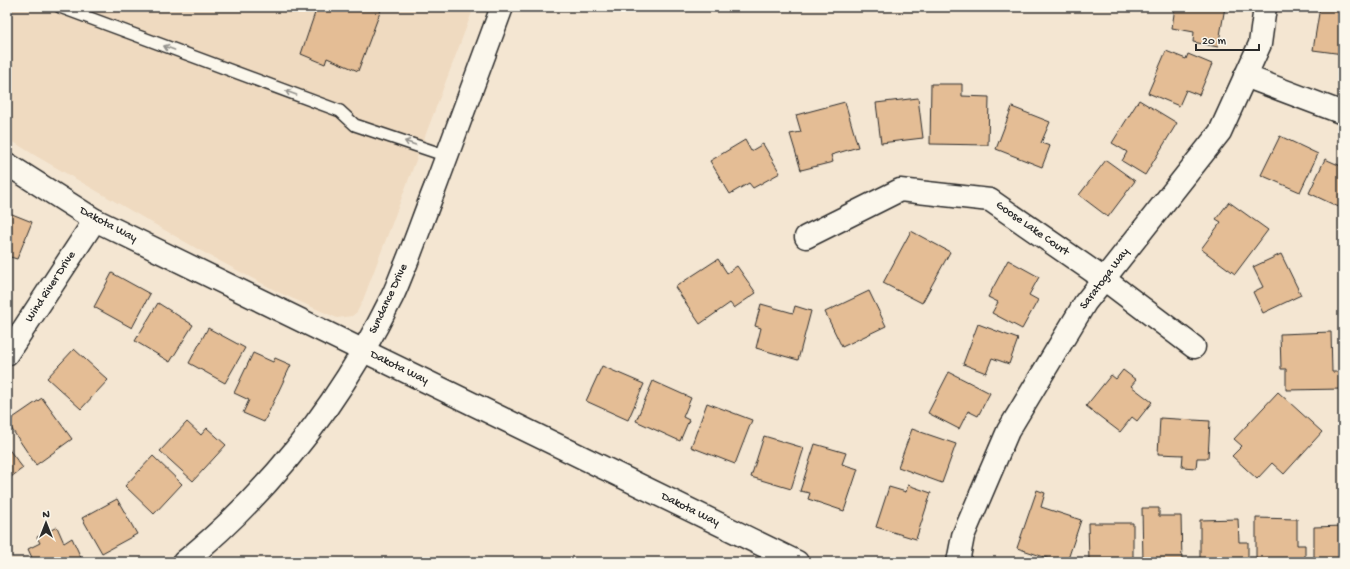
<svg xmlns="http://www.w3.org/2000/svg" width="1350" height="569" font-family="'Gochi Hand',sans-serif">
	<rect width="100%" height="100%" fill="#f4e6d2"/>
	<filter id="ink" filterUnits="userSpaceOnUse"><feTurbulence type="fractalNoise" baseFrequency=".025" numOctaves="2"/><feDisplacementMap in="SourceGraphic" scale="8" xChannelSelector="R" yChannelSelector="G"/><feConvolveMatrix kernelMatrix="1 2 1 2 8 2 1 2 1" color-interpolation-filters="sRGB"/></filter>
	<g filter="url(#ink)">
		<polygon fill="#efdac0" points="7,7 474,7 363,300 357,312 352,316 337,318 280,293 201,251 36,156 7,138"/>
		<g fill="#e4bd95" stroke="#2b2b2b">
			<polygon points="317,7 382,7 358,71 327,58 325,64 301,54"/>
			<polygon points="1175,7 1225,7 1218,47 1193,42 1194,32 1172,28"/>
			<polygon points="1320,7 1343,7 1343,54 1313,50"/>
			<polygon points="1166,51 1186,59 1188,54 1212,64 1199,95 1186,90 1179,106 1148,93"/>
			<polygon points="931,84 962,84 962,96 989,97 988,145 930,144"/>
			<polygon points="918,98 923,138 881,143 876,103"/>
			<polygon points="1139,100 1177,123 1145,175 1122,161 1127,152 1112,143"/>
			<polygon points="845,102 858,147 831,155 833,162 801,170 790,134 801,132 796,115"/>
			<polygon points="1012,107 1050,122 1041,143 1050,146 1042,167 996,149"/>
			<polygon points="1280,136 1318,154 1300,192 1261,175"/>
			<polygon points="745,140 751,151 763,144 780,173 753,188 749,183 730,194 710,161"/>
			<polygon points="1325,159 1343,167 1343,209 1309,193"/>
			<polygon points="1106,160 1135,181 1108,217 1079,195"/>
			<polygon points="1229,202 1268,230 1235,274 1201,249 1221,222 1216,219"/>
			<polygon points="7,212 32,222 17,259 7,256"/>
			<polygon points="911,231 950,252 922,303 883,283"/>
			<polygon points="1281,254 1301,295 1263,313 1253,292 1263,287 1253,267"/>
			<polygon points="718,259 727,273 737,266 756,293 734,308 730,303 700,324 675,287"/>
			<polygon points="1008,260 1039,277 1029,295 1038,300 1022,329 992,313 998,302 988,297"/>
			<polygon points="112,273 150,294 132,328 94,307"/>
			<polygon points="869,291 886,326 842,347 825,312"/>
			<polygon points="158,303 193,325 170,362 135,341"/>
			<polygon points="761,304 793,313 795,306 811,311 798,360 756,348 761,328 755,326"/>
			<polygon points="978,324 1018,339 1009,364 992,358 986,373 963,364"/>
			<polygon points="208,328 245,348 225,383 189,363"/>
			<polygon points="1331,332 1332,372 1343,372 1343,389 1286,390 1286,369 1281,369 1280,334"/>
			<polygon points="74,349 108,380 81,409 47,378"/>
			<polygon points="253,353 273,362 275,358 291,365 264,422 243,413 249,400 234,393"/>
			<polygon points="602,366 644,384 628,420 586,401"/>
			<polygon points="1123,370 1136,380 1131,386 1152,402 1137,421 1132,417 1120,432 1086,406 1111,375 1116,379"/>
			<polygon points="949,372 990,393 978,416 968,411 959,429 928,413"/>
			<polygon points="653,381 691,398 683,417 689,420 680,441 636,421"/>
			<polygon points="1278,392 1322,432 1284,474 1272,463 1257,479 1232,456 1242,446 1234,439"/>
			<polygon points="42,398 72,439 36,465 7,422"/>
			<polygon points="707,403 752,420 735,464 691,447"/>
			<polygon points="1160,418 1210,421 1208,458 1197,458 1196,468 1182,467 1183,455 1158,454"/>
			<polygon points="187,422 201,435 207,428 226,445 193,481 160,451"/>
			<polygon points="912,429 956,444 942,483 898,467"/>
			<polygon points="764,436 804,448 791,489 751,477"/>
			<polygon points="815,444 846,453 842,464 858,469 844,511 808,499 810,493 800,491"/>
			<polygon points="7,447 23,468 7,480"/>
			<polygon points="153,456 182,484 154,514 125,486"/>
			<polygon points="908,485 931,493 916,539 876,527 889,487 906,492"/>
			<polygon points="1037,490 1045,493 1041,507 1081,520 1067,562 1059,562 1017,548"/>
			<polygon points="117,499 137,534 102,553 82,518"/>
			<polygon points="1142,508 1159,508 1159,516 1181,516 1182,562 1143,562"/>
			<polygon points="1256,518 1297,519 1297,545 1305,545 1305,562 1256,562"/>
			<polygon points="1238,519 1239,542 1248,542 1248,562 1200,562 1200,520"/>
			<polygon points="1088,523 1133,523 1133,562 1089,562"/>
			<polygon points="1343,526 1343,562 1314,562 1314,527"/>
			<polygon points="57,527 64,543 72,538 83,562 34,562 28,549 40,543 37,537"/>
		</g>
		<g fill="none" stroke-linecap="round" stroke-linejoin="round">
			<defs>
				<polyline id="lane" points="60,7 340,111 355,125 447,156"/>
				<g id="street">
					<polyline points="1245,76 1343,113"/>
					<polyline points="7,164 95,220 797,562"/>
					<polyline points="806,237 900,190 990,200 1104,279 1194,347"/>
					<polyline points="7,354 95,220"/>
					<path d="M 184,562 C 272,490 342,399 392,297 C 397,287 401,275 406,264 C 416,239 425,213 435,188 C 457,127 480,67 502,7"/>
					<polyline points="958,562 963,536 1008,431 1085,303 1220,132 1260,44 1265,7"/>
				</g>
			</defs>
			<use href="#lane" stroke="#2b2b2b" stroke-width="14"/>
			<use href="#street" stroke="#2b2b2b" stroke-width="25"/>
			<use href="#lane" stroke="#fbf7ec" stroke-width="11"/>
			<use href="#street" stroke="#fbf7ec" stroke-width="22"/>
		</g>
		<defs><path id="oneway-shaft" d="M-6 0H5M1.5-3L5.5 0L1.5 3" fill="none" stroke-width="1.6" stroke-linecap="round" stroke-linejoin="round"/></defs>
		<g stroke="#93918c">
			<use href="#oneway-shaft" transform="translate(169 48) rotate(-160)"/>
			<use href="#oneway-shaft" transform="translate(291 93) rotate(-160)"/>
			<use href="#oneway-shaft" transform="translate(410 143) rotate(-161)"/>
		</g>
	</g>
	<g text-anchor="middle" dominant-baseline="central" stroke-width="3.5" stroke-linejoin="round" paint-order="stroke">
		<g font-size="12" fill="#2b2b2b" stroke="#fbf7ec">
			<text transform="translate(108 225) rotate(28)">Dakota Way</text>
			<text transform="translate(1032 229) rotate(35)">Goose Lake Court</text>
			<text transform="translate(1105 279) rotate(-53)">Saratoga Way</text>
			<text transform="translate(51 287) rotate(-57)">Wind River Drive</text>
			<text transform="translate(389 299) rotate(-65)">Sundance Drive</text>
			<text transform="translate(399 368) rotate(26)">Dakota Way</text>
			<text transform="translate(690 510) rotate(26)">Dakota Way</text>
		</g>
	</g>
	<rect width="1350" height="569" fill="none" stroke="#fbf7ec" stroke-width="24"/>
	<rect x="12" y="12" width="1326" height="545" fill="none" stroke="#2b2b2b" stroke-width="1.5" filter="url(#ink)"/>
	<g transform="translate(46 523)" stroke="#fbf7ec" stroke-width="3" paint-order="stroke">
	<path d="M0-3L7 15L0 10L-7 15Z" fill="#2b2b2b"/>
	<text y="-6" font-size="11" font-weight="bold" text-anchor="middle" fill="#2b2b2b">N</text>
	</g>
	<path d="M1196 44v6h63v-6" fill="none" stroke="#2b2b2b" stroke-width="2"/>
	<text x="1202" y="44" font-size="12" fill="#2b2b2b" stroke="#fbf7ec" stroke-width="3" paint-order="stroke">20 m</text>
</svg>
